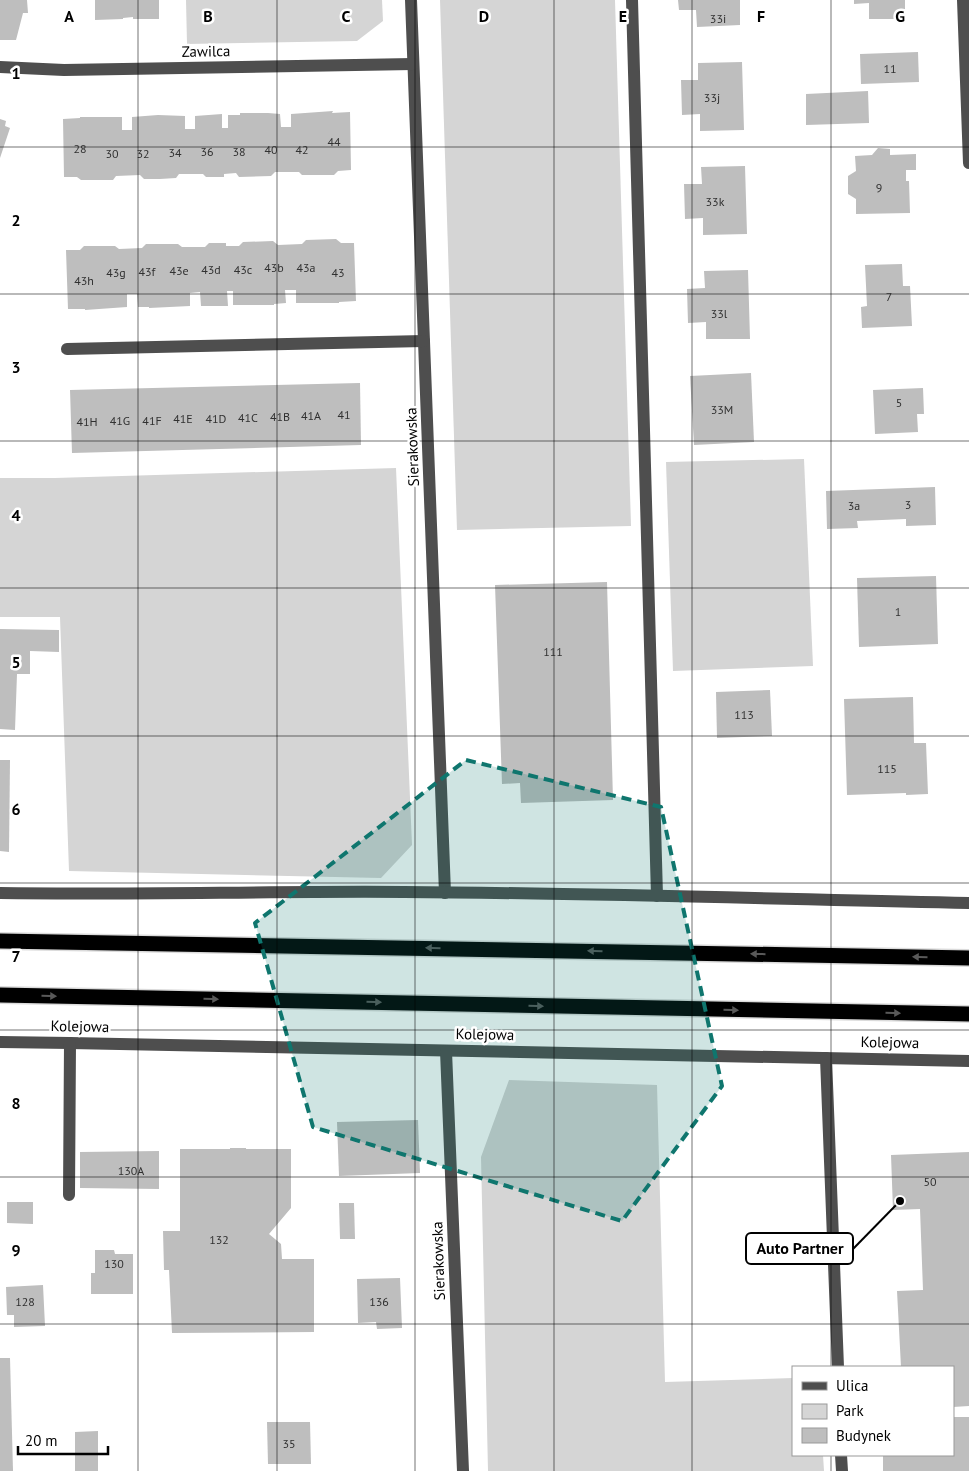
<svg xmlns="http://www.w3.org/2000/svg" width="969" height="1471" font-family="'PT Sans',sans-serif">
	<rect width="100%" height="100%" fill="#fff"/>
	<g fill="#d5d5d5">
		<polygon points="186,0 382,0 383,21 357,41 187,44"/>
		<polygon points="440,0 615,0 631,526 457,530"/>
		<polygon points="804,459 813,666 673,671 666,462"/>
		<polygon points="396,468 412,845 381,878 69,871 60,617 0,617 0,478 55,478"/>
		<polygon points="509,1080 657,1085 665,1382 793,1378 793,1455 823,1455 824,1471 488,1471 481,1157"/>
	</g>
	<g fill="#bebebe">
		<polygon points="0,0 27,0 28,13 23,13 16,40 0,40"/>
		<polygon points="95,0 159,0 159,19 133,19 133,17 123,18 123,19 95,20"/>
		<polygon points="678,0 740,0 740,25 697,27 696,10 679,10"/>
		<polygon points="854,0 905,0 905,13 897,13 897,19 869,19 869,3 854,4"/>
		<polygon points="918,52 919,82 861,84 860,54"/>
		<polygon points="742,62 744,130 700,131 700,114 682,115 681,80 698,80 698,63"/>
		<polygon points="868,91 869,123 806,125 806,94"/>
		<polygon points="333,111 332,113 350,112 351,170 338,171 334,175 302,175 299,172 275,172 271,176 239,177 236,173 224,174 224,177 206,177 203,174 179,174 176,178 160,179 144,179 140,175 116,176 113,180 81,180 77,177 64,177 63,119 80,118 80,117 122,117 122,130 132,130 132,117 158,115 185,116 185,129 195,129 195,116 222,114 222,128 228,128 228,115 240,115 240,113 268,113 280,114 281,127 291,127 291,114"/>
		<polygon points="0,119 6,121 5,126 10,128 0,158"/>
		<polygon points="878,148 890,149 890,155 916,154 916,170 906,170 906,181 909,181 910,213 856,214 856,199 848,194 848,176 856,171 855,156 872,155"/>
		<polygon points="745,166 747,234 703,235 703,218 685,219 684,184 702,184 701,167"/>
		<polygon points="336,239 341,243 354,243 356,301 339,302 339,303 296,303 296,290 285,290 286,303 274,304 274,305 233,305 233,291 227,291 228,306 201,306 200,292 190,293 190,306 149,308 149,307 138,307 137,294 127,294 127,307 85,310 85,309 68,309 66,250 80,250 84,246 115,246 119,249 142,248 146,244 178,244 182,247 205,247 209,243 226,243 226,246 239,246 243,242 273,241 278,245 302,244 306,240"/>
		<polygon points="902,264 903,286 910,286 912,326 862,328 861,307 867,306 865,265"/>
		<polygon points="748,270 750,339 706,339 706,322 688,323 687,289 705,288 704,271"/>
		<polygon points="751,373 754,442 694,445 690,376"/>
		<polygon points="360,383 361,445 72,453 70,390"/>
		<polygon points="923,388 924,414 917,414 918,432 875,434 873,390"/>
		<polygon points="935,487 936,525 906,526 906,519 882,520 857,521 858,528 827,529 826,491"/>
		<polygon points="936,576 938,644 859,647 857,578"/>
		<polygon points="607,582 613,800 521,803 520,783 502,784 495,585"/>
		<polygon points="0,629 59,630 59,652 30,651 30,674 17,674 15,730 0,729"/>
		<polygon points="770,690 772,736 717,738 716,692"/>
		<polygon points="913,697 914,743 926,743 928,794 906,795 906,793 847,795 844,699"/>
		<polygon points="0,760 10,760 9,852 0,851"/>
		<polygon points="418,1120 420,1173 339,1176 337,1122"/>
		<polygon points="230,1148 246,1148 246,1149 291,1149 291,1208 269,1234 281,1244 282,1259 314,1259 314,1332 172,1333 169,1270 164,1270 163,1231 180,1231 180,1149 230,1149"/>
		<polygon points="159,1151 159,1189 80,1188 80,1152"/>
		<polygon points="969,1152 969,1406 953,1407 953,1367 901,1367 897,1291 923,1290 920,1209 893,1210 891,1155"/>
		<polygon points="7,1202 33,1202 33,1224 7,1223"/>
		<polygon points="339,1203 354,1203 355,1239 340,1239"/>
		<polygon points="95,1250 114,1250 115,1254 133,1254 133,1294 91,1294 91,1273 95,1273"/>
		<polygon points="400,1278 402,1328 377,1329 376,1322 358,1323 357,1279"/>
		<polygon points="43,1285 45,1326 14,1327 14,1315 7,1315 6,1287"/>
		<polygon points="0,1358 10,1358 13,1471 0,1471"/>
		<polygon points="953,1417 969,1417 969,1471 883,1471 883,1455 953,1455"/>
		<polygon points="267,1422 310,1422 311,1464 268,1464"/>
		<polygon points="98,1431 98,1471 75,1471 75,1432"/>
	</g>
	<g fill="none" stroke-linecap="round" stroke-linejoin="round">
		<defs>
			<g id="highway">
				<polyline points="0,941 969,958"/>
				<polyline points="0,995 969,1014"/>
			</g>
		</defs>
		<use href="#highway" stroke="#dbdbdb" stroke-width="18"/>
		<g stroke="#4e4e4e" stroke-width="12">
			<polyline points="411,0 445,893"/>
			<polyline points="632,0 657,896"/>
			<polyline points="963,0 969,163"/>
			<polyline points="0,67 64,70 413,64"/>
			<polyline points="67,349 424,341"/>
			<path d="M 0,893 C 135,895 269,891 404,892 C 593,893 781,899 969,903"/>
			<polyline points="0,1042 70,1043 969,1061"/>
			<polyline points="446,1051 463,1471"/>
			<polyline points="826,1058 838,1367"/>
			<polyline points="69,1195 70,1043"/>
			<polyline points="841,1455 842,1471"/>
		</g>
		<use href="#highway" stroke="#000" stroke-width="15"/>
	</g>
	<defs><path id="oneway-solid" d="M-6-.8H1V-3.2L6.5 0L1 3.2V.8H-6Z" transform="scale(1.25)"/></defs>
	<g fill="#595959">
		<use href="#oneway-solid" transform="translate(433 948) rotate(-179)"/>
		<use href="#oneway-solid" transform="translate(595 951) rotate(-179)"/>
		<use href="#oneway-solid" transform="translate(758 954) rotate(-179)"/>
		<use href="#oneway-solid" transform="translate(920 957) rotate(-179)"/>
		<use href="#oneway-solid" transform="translate(49 996) rotate(1)"/>
		<use href="#oneway-solid" transform="translate(211 999) rotate(1)"/>
		<use href="#oneway-solid" transform="translate(374 1002) rotate(1)"/>
		<use href="#oneway-solid" transform="translate(536 1006) rotate(1)"/>
		<use href="#oneway-solid" transform="translate(731 1010) rotate(1)"/>
		<use href="#oneway-solid" transform="translate(893 1013) rotate(1)"/>
	</g>
	<path fill="#0f766e" fill-opacity="0.2" stroke="#0f766e" stroke-width="4" stroke-dasharray="10 6" stroke-linejoin="round" d="M 466,760 L 661,807 L 722,1086 L 622,1221 L 313,1127 L 255,923 Z"/>
	<path fill="none" stroke="#000" stroke-width="1" stroke-opacity="0.55" d="M 138,0 L 138,1471M 277,0 L 277,1471M 415,0 L 415,1471M 554,0 L 554,1471M 692,0 L 692,1471M 831,0 L 831,1367M 0,147 L 969,147M 0,294 L 969,294M 0,441 L 969,441M 0,588 L 969,588M 0,736 L 969,736M 0,883 L 969,883M 0,1030 L 969,1030M 0,1177 L 969,1177M 0,1324 L 969,1324M 831,1455 L 831,1471"/>
	<g text-anchor="middle" dominant-baseline="central" stroke-width="5" stroke-linejoin="round" paint-order="stroke">
		<g font-size="12" fill="#303030">
			<text x="718" y="18">33i</text>
			<text x="890" y="68">11</text>
			<text x="712" y="97">33j</text>
			<text x="334" y="141">44</text>
			<text x="80" y="148">28</text>
			<text x="271" y="149">40</text>
			<text x="302" y="149">42</text>
			<text x="207" y="151">36</text>
			<text x="239" y="151">38</text>
			<text x="175" y="152">34</text>
			<text x="112" y="153">30</text>
			<text x="143" y="153">32</text>
			<text x="879" y="187">9</text>
			<text x="715" y="201">33k</text>
			<text x="274" y="267">43b</text>
			<text x="306" y="267">43a</text>
			<text x="211" y="269">43d</text>
			<text x="243" y="269">43c</text>
			<text x="179" y="270">43e</text>
			<text x="147" y="271">43f</text>
			<text x="116" y="272">43g</text>
			<text x="338" y="272">43</text>
			<text x="84" y="280">43h</text>
			<text x="889" y="296">7</text>
			<text x="719" y="313">33l</text>
			<text x="899" y="402">5</text>
			<text x="722" y="409">33M</text>
			<text x="344" y="414">41</text>
			<text x="311" y="415">41A</text>
			<text x="280" y="416">41B</text>
			<text x="248" y="417">41C</text>
			<text x="183" y="418">41E</text>
			<text x="216" y="418">41D</text>
			<text x="120" y="420">41G</text>
			<text x="152" y="420">41F</text>
			<text x="87" y="421">41H</text>
			<text x="908" y="504">3</text>
			<text x="854" y="505">3a</text>
			<text x="898" y="611">1</text>
			<text x="553" y="651">111</text>
			<text x="744" y="714">113</text>
			<text x="887" y="768">115</text>
			<text x="131" y="1170">130A</text>
			<text x="930" y="1181">50</text>
			<text x="219" y="1239">132</text>
			<text x="114" y="1263">130</text>
			<text x="25" y="1301">128</text>
			<text x="379" y="1301">136</text>
			<text x="289" y="1443">35</text>
		</g>
		<g font-size="15" fill="#000" stroke="#fff">
			<text transform="translate(206 51) rotate(-1)">Zawilca</text>
			<text transform="translate(412 447) rotate(-92)">Sierakowska</text>
			<text transform="translate(80 1026) rotate(1)">Kolejowa</text>
			<text transform="translate(485 1034) rotate(1)">Kolejowa</text>
			<text transform="translate(890 1042) rotate(1)">Kolejowa</text>
			<text transform="translate(438 1261) rotate(-92)">Sierakowska</text>
		</g>
	</g>
	<g font-size="16" text-anchor="middle" font-weight="bold" fill="#000" stroke="#fff" stroke-width="5" stroke-linejoin="round" paint-order="stroke">
		<text x="69" y="22">A</text>
		<text x="208" y="22">B</text>
		<text x="346" y="22">C</text>
		<text x="484" y="22">D</text>
		<text x="623" y="22">E</text>
		<text x="761" y="22">F</text>
		<text x="900" y="22">G</text>
		<text x="16" y="79">1</text>
		<text x="16" y="226">2</text>
		<text x="16" y="373">3</text>
		<text x="16" y="521">4</text>
		<text x="16" y="668">5</text>
		<text x="16" y="815">6</text>
		<text x="16" y="962">7</text>
		<text x="16" y="1109">8</text>
		<text x="16" y="1256">9</text>
	</g>
	<path fill="none" stroke="#000" stroke-width="2" d="M900 1201L853 1249"/>
	<circle fill="#000" stroke="#fff" stroke-width="2" cx="900" cy="1201" r="5"/>
	<rect fill="#fff" stroke="#000" stroke-width="2" x="746" y="1233" width="107" height="31" rx="5"/>
	<g font-size="16" text-anchor="middle" font-weight="bold" fill="#000">
		<text x="800" y="1254">Auto Partner</text>
	</g>
	<rect x="792" y="1366" width="162" height="90" fill="#ffffff" stroke="#999999"/>
	<rect x="802" y="1382" width="25" height="8" fill="#4e4e4e" stroke="#999999"/>
	<text x="836" y="1391" font-size="15" fill="#000000">Ulica</text>
	<rect x="802" y="1404" width="25" height="15" fill="#d5d5d5" stroke="#999999"/>
	<text x="836" y="1416" font-size="15" fill="#000000">Park</text>
	<rect x="802" y="1428" width="25" height="15" fill="#bebebe" stroke="#999999"/>
	<text x="836" y="1441" font-size="15" fill="#000000">Budynek</text>
	<path d="M18 1446v8h90v-8" fill="none" stroke="#000000" stroke-width="2.5"/>
	<text x="25" y="1446" font-size="15" fill="#000000" stroke="#ffffff" stroke-width="4" paint-order="stroke">20 m</text>
</svg>
